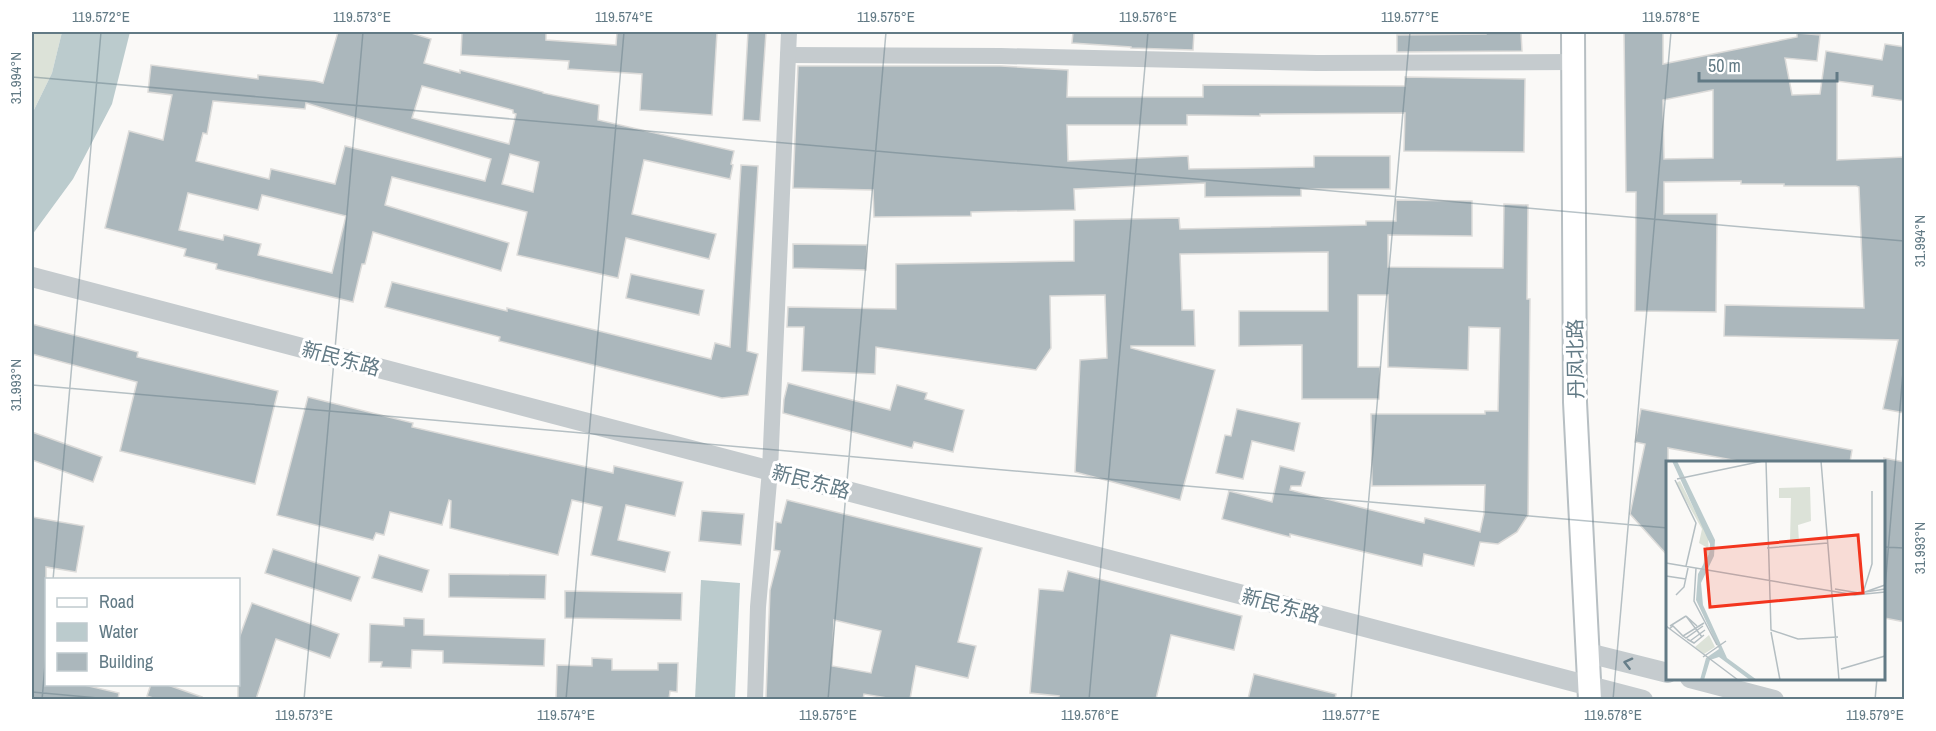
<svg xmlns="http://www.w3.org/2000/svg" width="1936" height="731" font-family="'Archivo Narrow','Noto Sans SC',sans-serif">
	<rect width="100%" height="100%" fill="#faf9f7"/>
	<polygon fill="#dce2d8" points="32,32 62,32 52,73 32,114"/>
	<g fill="#bbcbcd">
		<polygon points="62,32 130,32 112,104 73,179 32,235 32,114 52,73"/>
		<polygon points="701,580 740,583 735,699 695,699"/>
	</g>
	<g fill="#abb7bc" stroke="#dcdbd9" stroke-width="1.5" fill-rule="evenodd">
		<path d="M 338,32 L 408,32 L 431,39 L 424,63 L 460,73 L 460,70 L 543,92 L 543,93 L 599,105 L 598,120 L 734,151 L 731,164 L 733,165 L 730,179 L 644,160 L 632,214 L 716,234 L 709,259 L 626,238 L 618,278 L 517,255 L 527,212 L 392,177 L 385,205 L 509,243 L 501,271 L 373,232 L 365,264 L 362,264 L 353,302 L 216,269 L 217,264 L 184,256 L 186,249 L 105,228 L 129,131 L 163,140 L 172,95 L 148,92 L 151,65 L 258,79 L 258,75 L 315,81 L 323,83 ZM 422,86 L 513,110 L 513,113 L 516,114 L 509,144 L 412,118 ZM 213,101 L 305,109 L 306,103 L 491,159 L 485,181 L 345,146 L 335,184 L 271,169 L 269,179 L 196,161 L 203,133 L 207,134 ZM 510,154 L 539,162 L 533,192 L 502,184 ZM 188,193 L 258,210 L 262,195 L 346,216 L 332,273 L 258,255 L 261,244 L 224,235 L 223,240 L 179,230 Z"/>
		<polygon points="462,32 546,32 546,40 616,45 617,32 717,32 712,115 640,110 642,74 568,69 569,61 461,55"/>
		<polygon points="748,32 766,32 760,121 743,120"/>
		<polygon points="1073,32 1194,32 1193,50 1131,48 1131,47 1072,43"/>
		<polygon points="1486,32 1521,32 1522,51 1397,52 1397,35 1486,34"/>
		<path d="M 1624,32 L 1663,32 L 1663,64 L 1797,37 L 1797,33 L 1820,35 L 1817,61 L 1785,58 L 1792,95 L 1820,94 L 1826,51 L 1882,60 L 1885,44 L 1905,47 L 1905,101 L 1872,96 L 1873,86 L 1837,81 L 1837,160 L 1905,157 L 1905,413 L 1883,409 L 1898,340 L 1724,336 L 1725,305 L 1864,308 L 1859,187 L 1856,186 L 1784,186 L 1784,184 L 1741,184 L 1741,181 L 1664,182 L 1664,214 L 1717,214 L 1716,312 L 1635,311 L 1636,192 L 1626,192 ZM 1713,90 L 1713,158 L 1664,159 L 1663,100 Z"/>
		<polygon points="798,66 1001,66 1068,70 1067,97 1203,97 1203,85 1405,86 1405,77 1525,79 1524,152 1404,151 1405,113 1260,114 1260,116 1187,115 1187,125 1067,125 1068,161 1188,156 1189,169 1314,167 1314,156 1390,156 1390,189 1301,189 1301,196 1205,197 1205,183 1074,189 1075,210 971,212 971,216 874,217 873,190 793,188"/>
		<polygon points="741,165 758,166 747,351 758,354 748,395 722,398 499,341 500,337 385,307 392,282 507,311 507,308 711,359 715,343 730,347"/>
		<polygon points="1396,200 1472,201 1472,236 1388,235 1388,267 1503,268 1504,204 1528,205 1527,299 1530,299 1528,515 1517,532 1498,544 1480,542 1474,566 1424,554 1422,566 1290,534 1290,537 1222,519 1229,491 1272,502 1280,466 1305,472 1301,486 1291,486 1290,490 1424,523 1425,518 1480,532 1484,514 1485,485 1372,486 1371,414 1485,414 1485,411 1498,411 1500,328 1469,327 1468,370 1388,367 1388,295 1358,295 1358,367 1380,367 1379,399 1302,399 1302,345 1239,346 1239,311 1328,311 1328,252 1180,254 1182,310 1194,310 1195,346 1131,346 1131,348 1215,370 1180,500 1075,472 1080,360 1107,358 1105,295 1050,296 1051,348 1036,370 876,347 875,374 802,371 804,327 787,327 788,307 896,309 896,264 1074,261 1074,220 1179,218 1180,229 1366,225 1366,221 1396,221"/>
		<polygon points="793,244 867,245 866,270 793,268"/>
		<polygon points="631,274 704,290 699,315 626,298"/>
		<polygon points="32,324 138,352 137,357 278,391 255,484 120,451 137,382 32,354"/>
		<polygon points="788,383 890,410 897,385 927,393 925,399 964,410 953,452 914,442 912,448 783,413 784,399"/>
		<polygon points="308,397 413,423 412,427 613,473 614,466 683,482 675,516 626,505 618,540 670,552 665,572 591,555 602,507 572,500 558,555 450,528 451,501 449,500 442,525 390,512 384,535 376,533 373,540 277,515"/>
		<polygon points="1237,409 1300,423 1294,451 1252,441 1243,479 1216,473 1225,435 1231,436"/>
		<polygon points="1641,409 1852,450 1850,462 1743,462 1668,448 1668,556 1630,514 1645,444 1635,442"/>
		<polygon points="32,432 102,457 93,482 32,460"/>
		<polygon points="1884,458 1905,462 1905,622 1884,618"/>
		<path d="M 787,500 L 982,548 L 958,642 L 976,646 L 968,678 L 916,666 L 910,699 L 893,699 L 864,694 L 863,699 L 766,698 L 770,590 L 780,551 L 774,550 L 776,522 L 781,523 ZM 834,620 L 881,631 L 871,673 L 832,666 Z"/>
		<polygon points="702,511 744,514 741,545 699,541"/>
		<polygon points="32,517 84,526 76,572 46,567 46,684 80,684 119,693 118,699 32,699"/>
		<polygon points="273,549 360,577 351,601 265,573"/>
		<polygon points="379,555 429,570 422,592 372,578"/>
		<polygon points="1068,571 1242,616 1234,650 1171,635 1156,699 1058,699 1059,696 1030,693 1039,589 1063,591"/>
		<polygon points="449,574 546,575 545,599 449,597"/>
		<polygon points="565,591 682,593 681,620 565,618"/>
		<polygon points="252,603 339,634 330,658 276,639 256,699 238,699 238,641"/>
		<polygon points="404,618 424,619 424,635 545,639 544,666 443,663 443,651 412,650 411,668 381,667 382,662 369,662 370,624 404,626"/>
		<polygon points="592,658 612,659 612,670 658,670 658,663 678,663 677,692 670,691 669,699 556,699 557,665 592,666"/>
		<polygon points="1254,674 1336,694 1335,699 1248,699"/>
		<polygon points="151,684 165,684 202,697 201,699 156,699 147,696"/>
	</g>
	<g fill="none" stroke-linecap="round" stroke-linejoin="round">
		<defs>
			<polyline id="secondary" points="1573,32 1575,402 1590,700"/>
		</defs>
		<use href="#secondary" stroke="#b7bfc3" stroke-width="26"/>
		<g stroke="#c5cbce" stroke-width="16">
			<polyline points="788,55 1001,56 1317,63 1573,62"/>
			<polyline points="755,700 758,607 770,470 789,32"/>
		</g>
		<g stroke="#c5cbce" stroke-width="20">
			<polyline points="32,277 1643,700"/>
			<polyline points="1588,653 1668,673"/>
			<polyline points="1690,678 1774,700"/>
		</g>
		<use href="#secondary" stroke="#fff" stroke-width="22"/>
	</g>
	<defs><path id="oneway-chevron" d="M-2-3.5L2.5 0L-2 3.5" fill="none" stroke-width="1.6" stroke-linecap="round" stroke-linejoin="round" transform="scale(1.5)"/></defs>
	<use stroke="#677e89" href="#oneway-chevron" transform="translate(1628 663) rotate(-166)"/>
	<path fill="none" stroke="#627a85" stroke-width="1.5" stroke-opacity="0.45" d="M 32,77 L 1904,241M 32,385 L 1668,528M 1884,547 L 1904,548M 53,580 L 101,32M 1884,600 L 1904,360M 32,692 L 120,700M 42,700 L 46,653M 304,700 L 363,32M 566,700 L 624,32M 828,700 L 886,32M 1089,700 L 1148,32M 1351,700 L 1410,32M 1613,700 L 1671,32M 1875,700 L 1877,678"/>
	<g text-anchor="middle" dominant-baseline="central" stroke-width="6" stroke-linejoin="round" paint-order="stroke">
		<g font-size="20" fill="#627a85" stroke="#fff">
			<text transform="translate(341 358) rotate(15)">新民东路</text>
			<text transform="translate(1575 359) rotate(-91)">丹凤北路</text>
			<text transform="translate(811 481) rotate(15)">新民东路</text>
			<text transform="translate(1281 605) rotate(15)">新民东路</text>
		</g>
	</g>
	<g transform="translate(1666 461)">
		<rect width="219" height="219" fill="#faf9f7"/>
		<path d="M 14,20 L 42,76 L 43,93 L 37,105 L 40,86 L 33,82 L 36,68 L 10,22 ZM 144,26 L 145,60 L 132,64 L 133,81 L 124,82 L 125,37 L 113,37 L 113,27 ZM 43,174 L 49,186 L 38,193 L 29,186 Z" fill="#dce2d8"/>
		<path d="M 6,0 L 11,0 L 49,79 L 48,95 L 35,122 L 37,144 L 61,197 L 91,219 L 84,219 L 53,196 L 44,199 L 38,219 L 34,219 L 40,197 L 53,188 L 30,139 L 32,113 L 43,93 L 44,83 Z" fill="#bbcbcd"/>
		<path fill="none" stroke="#b4bec2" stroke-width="1.5" d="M 100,0 L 105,169 L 132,178 L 172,176M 155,0 L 173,219M 11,18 L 97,0M 9,19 L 30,62 L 20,105M 101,87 L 162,82M 0,102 L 189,134 L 219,131M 30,107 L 28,140 L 51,184M 0,115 L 20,118M 169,128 L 193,132 L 219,128M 199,131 L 219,124M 197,132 L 206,103 L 206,30M 10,134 L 18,126 L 22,107M 0,165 L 40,195M 4,165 L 20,155M 31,165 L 20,155 L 36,176M 3,168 L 7,165 L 17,175 L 38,162M 105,171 L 114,219M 17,175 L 20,177 L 37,165M 21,178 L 28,182 L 38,174M 24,180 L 39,169M 40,195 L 72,219M 37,196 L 60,180M 175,208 L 219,195"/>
		<path fill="#f3351e" fill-opacity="0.15" stroke="#f3351e" stroke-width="3" d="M 192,74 L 197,132 L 44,146 L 39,88 Z"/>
		<rect width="219" height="219" fill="none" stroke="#627a85" stroke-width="3"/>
	</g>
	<rect width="1936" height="731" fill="none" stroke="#ffffff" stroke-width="66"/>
	<rect x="45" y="578" width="195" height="108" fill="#ffffff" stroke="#c0cace" stroke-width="1.5"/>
	<rect x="57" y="598" width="30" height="9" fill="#ffffff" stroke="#c0cace" stroke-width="1.5"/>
	<text x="99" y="608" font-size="18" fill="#627a85">Road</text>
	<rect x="57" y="623" width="30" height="18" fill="#bbcbcd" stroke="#c0cace" stroke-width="1.5"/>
	<text x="99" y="638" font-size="18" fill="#627a85">Water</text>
	<rect x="57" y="653" width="30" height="18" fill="#abb7bc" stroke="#c0cace" stroke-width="1.5"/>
	<text x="99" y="668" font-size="18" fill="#627a85">Building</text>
	<path d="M1699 72v9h138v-9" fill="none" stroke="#627a85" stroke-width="3"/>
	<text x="1708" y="72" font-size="18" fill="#627a85" stroke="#ffffff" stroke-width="4.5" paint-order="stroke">50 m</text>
	<rect x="33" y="33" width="1870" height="665" fill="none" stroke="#627a85" stroke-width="2"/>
	<g font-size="15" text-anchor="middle" fill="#627a85">
		<text x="101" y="22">119.572°E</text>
		<text x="362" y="22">119.573°E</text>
		<text x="624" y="22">119.574°E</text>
		<text x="886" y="22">119.575°E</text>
		<text x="1148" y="22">119.576°E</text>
		<text x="1410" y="22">119.577°E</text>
		<text x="1671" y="22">119.578°E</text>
		<text transform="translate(16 78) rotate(-90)" y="5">31.994°N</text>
		<text transform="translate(1920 241) rotate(-90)" y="5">31.994°N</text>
		<text transform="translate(16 385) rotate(-90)" y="5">31.993°N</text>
		<text transform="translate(1920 548) rotate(-90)" y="5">31.993°N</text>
		<text x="304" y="720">119.573°E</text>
		<text x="566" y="720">119.574°E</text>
		<text x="828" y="720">119.575°E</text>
		<text x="1090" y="720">119.576°E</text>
		<text x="1351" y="720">119.577°E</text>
		<text x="1613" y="720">119.578°E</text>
		<text x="1875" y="720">119.579°E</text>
	</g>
</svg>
